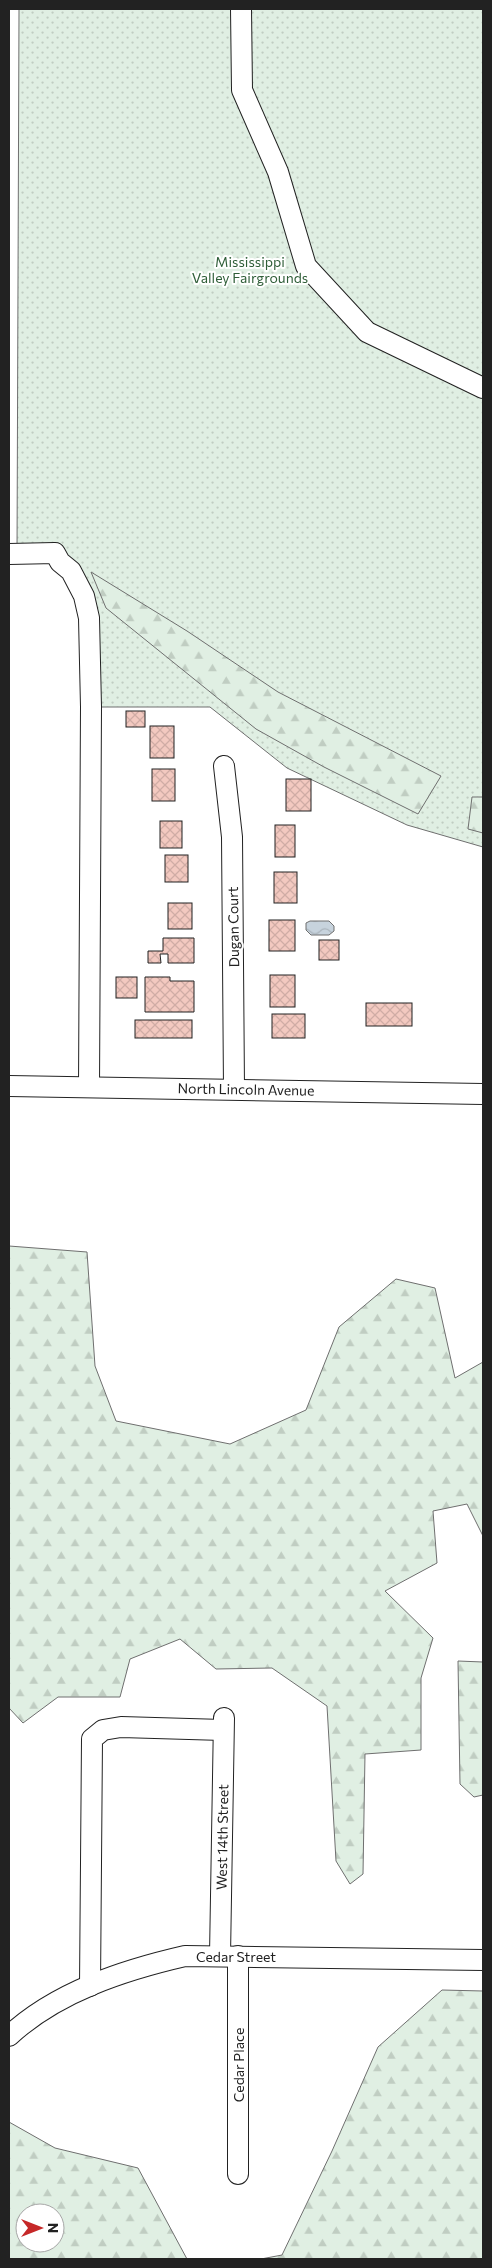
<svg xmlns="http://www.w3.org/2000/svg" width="492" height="2268" font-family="Commissioner,sans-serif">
	<defs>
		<pattern id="grass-dots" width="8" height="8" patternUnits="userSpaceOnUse" patternTransform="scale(1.25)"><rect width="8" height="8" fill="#e0efe3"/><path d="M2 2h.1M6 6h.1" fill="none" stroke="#c0cdc2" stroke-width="1.8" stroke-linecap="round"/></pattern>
		<pattern id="forest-firs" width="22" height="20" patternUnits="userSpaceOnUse" patternTransform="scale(1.25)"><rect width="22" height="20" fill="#e0efe3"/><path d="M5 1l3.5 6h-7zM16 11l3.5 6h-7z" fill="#c0cdc2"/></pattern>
		<pattern id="water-waves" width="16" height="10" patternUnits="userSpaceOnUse" patternTransform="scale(1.25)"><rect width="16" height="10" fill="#c7d3dd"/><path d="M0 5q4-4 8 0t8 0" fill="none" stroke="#abb5bd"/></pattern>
		<pattern id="building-cross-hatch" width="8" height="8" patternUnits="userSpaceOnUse" patternTransform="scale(1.25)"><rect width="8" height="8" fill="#f3c9c0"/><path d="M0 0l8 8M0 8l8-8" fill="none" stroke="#d0aca5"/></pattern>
	</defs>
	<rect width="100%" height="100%" fill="#fff"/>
	<polygon fill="url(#grass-dots)" stroke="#6f6f6f" points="19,9 483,9 483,847 407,825 287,768 210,707 91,707 89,618 60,562 17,554"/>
	<g fill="url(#forest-firs)" stroke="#6f6f6f" fill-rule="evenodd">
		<polygon points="91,572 187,631 278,692 441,776 418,814 324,767 256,729 106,608"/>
		<polygon points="472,797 483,797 483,833 468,829"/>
		<polygon points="9,1246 87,1252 95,1366 116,1421 230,1444 306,1410 339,1327 396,1279 435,1288 455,1378 483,1362 483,1536 467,1504 433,1511 437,1563 385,1591 433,1638 421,1678 421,1750 365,1754 363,1874 350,1884 336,1861 327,1706 272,1668 216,1669 180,1639 130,1659 120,1697 58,1697 23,1723 9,1708"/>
		<polygon points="458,1661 483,1662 483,1795 474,1797 460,1784"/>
		<polygon points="442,1990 483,1991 483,2259 261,2259 282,2255 332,2151 378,2047"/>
		<path d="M 9,2122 L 55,2148 L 138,2168 L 187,2259 L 9,2259 ZM 25,2213 L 55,2213 L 55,2243 L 25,2243 Z"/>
	</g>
	<polygon fill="url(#water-waves)" stroke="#6f6f6f" points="310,921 329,921 334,926 334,931 329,935 311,935 306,930 306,923"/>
	<g fill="url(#building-cross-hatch)" stroke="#222">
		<rect x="126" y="711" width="19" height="16"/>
		<rect x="150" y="726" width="24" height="32"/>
		<rect x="152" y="769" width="23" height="32"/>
		<rect x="286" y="779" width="25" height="32"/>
		<rect x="160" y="821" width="22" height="27"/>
		<rect x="275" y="825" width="20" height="32"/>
		<rect x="165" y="855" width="23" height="27"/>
		<rect x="274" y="872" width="23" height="31"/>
		<rect x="168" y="903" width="24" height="26"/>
		<rect x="269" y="920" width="26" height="31"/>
		<polygon points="163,938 194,938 194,963 168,963 168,954 160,954 161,963 148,963 148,951 163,951"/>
		<rect x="319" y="940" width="20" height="20"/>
		<rect x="270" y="975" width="25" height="32"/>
		<rect x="116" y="977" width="21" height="21"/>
		<polygon points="145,977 170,977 170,981 194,981 194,1012 145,1012"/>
		<rect x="366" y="1003" width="46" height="23"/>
		<rect x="272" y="1014" width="33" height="24"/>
		<rect x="135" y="1020" width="57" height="18"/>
	</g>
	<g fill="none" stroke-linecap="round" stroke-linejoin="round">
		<defs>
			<g id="minor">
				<polyline points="241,9 242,90 278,172 306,266 367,332 483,388"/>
				<polyline points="9,554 55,553 60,562 71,571 84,596 89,618 91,707 89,1087"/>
				<polyline points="224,766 232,837 234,1088"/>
				<polyline points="9,1086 483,1094"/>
				<polyline points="220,1956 224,1718"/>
				<polyline points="238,1956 238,2174"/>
				<polyline points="90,1986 92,1739 103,1730 121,1727 223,1730"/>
				<path d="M 9,2036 C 56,1992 124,1970 185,1956 L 483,1960"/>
			</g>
		</defs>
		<use href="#minor" stroke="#222" stroke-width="22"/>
		<use href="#minor" stroke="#fff" stroke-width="20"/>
	</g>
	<g text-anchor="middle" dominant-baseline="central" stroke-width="4" stroke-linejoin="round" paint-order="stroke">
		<g font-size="14" fill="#2f5e38" stroke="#fff">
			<text x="250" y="261">Mississippi<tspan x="250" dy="16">Valley Fairgrounds</tspan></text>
		</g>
		<g font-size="14" fill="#222" stroke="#fff">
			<text transform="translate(233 927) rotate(-91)">Dugan Court</text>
			<text transform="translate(246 1089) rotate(1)">North Lincoln Avenue</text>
			<text transform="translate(222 1837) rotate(-89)">West 14th Street</text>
			<text x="236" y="1956">Cedar Street</text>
			<text transform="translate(238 2065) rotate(-90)">Cedar Place</text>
		</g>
	</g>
	<rect width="492" height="2268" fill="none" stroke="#222222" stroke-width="20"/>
	<g transform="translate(40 2228) rotate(90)"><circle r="24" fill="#ffffff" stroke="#a7a7a7"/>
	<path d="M0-4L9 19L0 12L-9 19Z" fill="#c62828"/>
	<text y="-8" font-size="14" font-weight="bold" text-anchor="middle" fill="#222222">N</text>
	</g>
</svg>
